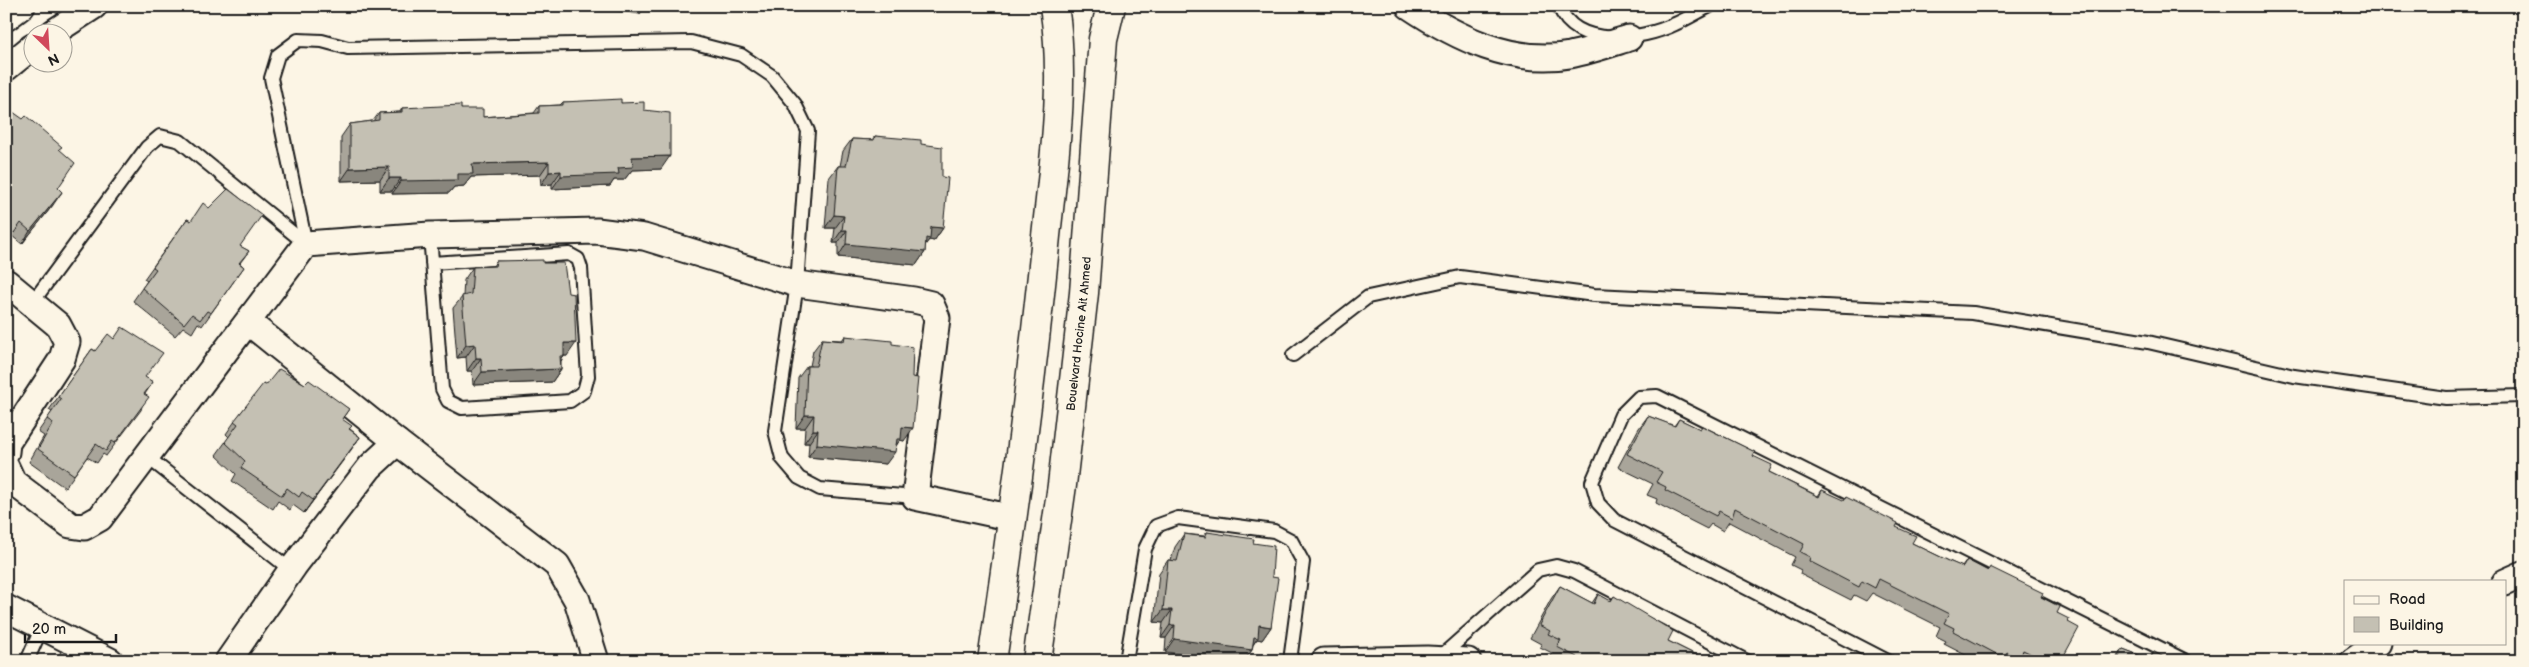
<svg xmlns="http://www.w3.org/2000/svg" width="2529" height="667" font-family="'Balsamiq Sans',sans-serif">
	<rect width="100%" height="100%" fill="#fcf5e5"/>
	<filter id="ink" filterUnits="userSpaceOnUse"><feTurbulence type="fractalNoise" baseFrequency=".02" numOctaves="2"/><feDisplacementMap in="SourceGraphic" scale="10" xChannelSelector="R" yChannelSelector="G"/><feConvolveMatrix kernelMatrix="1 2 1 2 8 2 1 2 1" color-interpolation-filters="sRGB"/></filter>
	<g filter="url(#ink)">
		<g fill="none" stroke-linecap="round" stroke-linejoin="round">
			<defs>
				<g id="service">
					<path d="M 1559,6 C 1575,50 1642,40 1675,24 C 1687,19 1698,12 1710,6"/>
					<polyline points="430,235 442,389 448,401 462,408 570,401 584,391 588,376 581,268 578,259 569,254 432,263"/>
					<polyline points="306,244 271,78 278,55 298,40 322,41 348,48 691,42 741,55 772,76 795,104 808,131 797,284 775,431 782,458 799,478 820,489 915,497"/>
					<polyline points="32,303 147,147 160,136 180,141 306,244"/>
					<polyline points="1293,355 1368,297 1460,277 1594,295 1973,313 2148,342 2294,376 2446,398 2523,396"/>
					<polyline points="146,456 291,570"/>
					<polyline points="1439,658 1538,570 1556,566 1574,571 1747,661"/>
					<polyline points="27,661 42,627"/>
					<polyline points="1126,661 1145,549 1156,526 1178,518 1274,531 1291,540 1303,562 1290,661"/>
					<polyline points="1888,661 1614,520 1598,503 1592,482 1621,415 1639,397 1657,396 2186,661"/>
				</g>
				<g id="minor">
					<path d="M 1409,6 C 1457,38 1512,65 1570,55 C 1590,51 1610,44 1629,38"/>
					<polyline points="6,18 22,6"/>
					<polyline points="54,32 94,6"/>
					<polyline points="6,68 32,47"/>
					<polyline points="6,282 58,325 67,342 62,359 7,443 6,452"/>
					<polyline points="397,442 557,565 577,600 596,661"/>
					<polyline points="6,467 13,482 70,525 84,527 100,518 306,244 430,235 597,231 644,237 797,284 914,300 931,304 937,318 915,497 1013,518"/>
					<polyline points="2505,582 2523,574"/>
					<polyline points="6,608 110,661"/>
					<polyline points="228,661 294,566 370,467 397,442 248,322"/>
					<polyline points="1324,661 1427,659 1468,661"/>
					<polyline points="2353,661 2378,643"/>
				</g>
				<g id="primary">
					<path d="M 992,661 C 1013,520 1032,378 1046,236 C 1054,161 1066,82 1054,6"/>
					<path id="s1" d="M 1037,661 L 1062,485 L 1084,293 L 1103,39 L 1111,6"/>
				</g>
			</defs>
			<use href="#service" stroke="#1c1c1c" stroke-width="16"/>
			<use href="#minor" stroke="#1c1c1c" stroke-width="29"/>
			<use href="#primary" stroke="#1c1c1c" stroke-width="31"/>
			<use href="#service" stroke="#fcf5e5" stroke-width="12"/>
			<use href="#minor" stroke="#fcf5e5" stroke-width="25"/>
			<use href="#primary" stroke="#fcf5e5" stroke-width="28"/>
		</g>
		<g fill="#a9a59a" stroke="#1c1c1c">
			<polygon points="1626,6 1637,6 1628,10"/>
			<polygon points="563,102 621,103 644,110 661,169 632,170 624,180 614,180 610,186 552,189 552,184 541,185 540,175 471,177 464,186 454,187 449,193 392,194 392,191 380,191 380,180 341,181 341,137 350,124 373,121 379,113 400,112 402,108 461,109 483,117 534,113 539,106 560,105"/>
			<polygon points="6,107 60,150 58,188 53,205 22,244 12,236 6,243"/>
			<polygon points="875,136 921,144 943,228 934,241 929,240 925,245 925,252 916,265 838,257 838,243 833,243 835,228 825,228 829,178 838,166 840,166 843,151 852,139 872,140"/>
			<polygon points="187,219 249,251 240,263 244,267 202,326 198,323 192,333 183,327 175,336 133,301 147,281 144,279"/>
			<polygon points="496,261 543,263 567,356 564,356 561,361 561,369 552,382 473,385 472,371 467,371 466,357 457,358 453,308 463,296 464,280 473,267 493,266"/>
			<polygon points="845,336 892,344 904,441 900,440 896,446 886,464 808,457 809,443 804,443 805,428 796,428 798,378 807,366 810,366 813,351 822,339 842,340"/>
			<polygon points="92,349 153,382 145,394 141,410 106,456 103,454 97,463 87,457 65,488 29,462 44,436 38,432 52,412 49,410"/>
			<polygon points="305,384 349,409 342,419 350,429 360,437 304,513 293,505 290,510 278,501 273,509 232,481 236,474 216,455 229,437 226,434 242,411 266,385"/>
			<polygon points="1648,416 1674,426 1679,419 1753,456 1769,472 1818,496 1822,490 1896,527 1912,543 1951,562 1962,567 1967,560 2041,597 2057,613 2068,622 2061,661 1977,661 1944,644 1946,641 1936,636 1940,627 1872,593 1866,601 1854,595 1851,600 1800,574 1801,570 1791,565 1795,557 1729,522 1723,531 1711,524 1707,529 1656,503 1657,499 1647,495 1653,484 1618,467 1639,428"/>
			<polygon points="1207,532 1253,543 1272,577 1271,627 1262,640 1257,639 1253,645 1252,650 1244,661 1228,661 1165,652 1166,638 1161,638 1163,623 1154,622 1159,573 1168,560 1171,560 1175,547 1184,534 1204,536"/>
			<polygon points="1560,586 1592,603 1598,594 1610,601 1614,596 1668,641 1708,661 1550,661 1548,660 1552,653 1540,647 1541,644 1530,638 1551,599"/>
			<polygon points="2123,649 2149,659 2154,652 2171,661 2114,661"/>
		</g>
		<g fill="#89867d" stroke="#1c1c1c">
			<polygon points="423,6 448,6 422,9"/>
			<polygon points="591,6 674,6 672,10 644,8 640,14 590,7"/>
			<polygon points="1600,6 1611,6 1598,10"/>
			<polygon points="1630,6 1637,6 1628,10"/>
			<polygon points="670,156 661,169 632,170 624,180 614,180 610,186 552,189 561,176 618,168 632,157"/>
			<polygon points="549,162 540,175 471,177 464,186 454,187 449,193 392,194 401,181 458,174 472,164"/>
			<polygon points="389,167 380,180 341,181 350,168"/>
			<polygon points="561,171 552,184 541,185 549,172"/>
			<polygon points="389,178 401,178 392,191 380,191"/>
			<polygon points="62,192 53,205 22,244 30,231"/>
			<polygon points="834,215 844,216 835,228 825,228"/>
			<polygon points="931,227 943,228 934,241 929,240 921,251 925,252 916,265 838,257 846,244"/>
			<polygon points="842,230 847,230 838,243 833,243"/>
			<polygon points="564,343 576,343 567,356 564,356 556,369"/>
			<polygon points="475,344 466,357 457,358 466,345"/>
			<polygon points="476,358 481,358 472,371 467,371"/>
			<polygon points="561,369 552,382 473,385 482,372"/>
			<polygon points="805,415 814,415 805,428 796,428"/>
			<polygon points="902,427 913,428 904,441 900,440 892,451 895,452 886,464 808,457 817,444"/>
			<polygon points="813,430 818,430 809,443 804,443"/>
			<polygon points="360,437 351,450 304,513 313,500"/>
			<polygon points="1163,610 1172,610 1163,623 1154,622"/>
			<polygon points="1170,625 1175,625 1166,638 1161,638"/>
			<polygon points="1259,625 1271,627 1262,640 1257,639 1249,650 1252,650 1244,661 1228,661 1165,652 1174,639"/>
		</g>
		<g fill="#c4c0b3" stroke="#1c1c1c">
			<polygon points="621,99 621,103 644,102 644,110 670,113 670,156 632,157 633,167 618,168 619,174 561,176 561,171 549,172 549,162 472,164 473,174 458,174 458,180 401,181 401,178 389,178 389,167 350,168 350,124 379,120 379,113 402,112 402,108 461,105 461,109 483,109 483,117 539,113 539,106 563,105 563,102"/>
			<polygon points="6,107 23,119 26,116 62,147 59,149 75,163 58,188 62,192 30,231 21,223 14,233 11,230 6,235"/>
			<polygon points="875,136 921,140 921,144 942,147 942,177 948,178 943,228 931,227 930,239 926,238 925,252 846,244 847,230 842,230 844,216 834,215 838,166 846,166 852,139 874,140"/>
			<polygon points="228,189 262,215 240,246 249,251 239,263 244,267 211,313 207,311 200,320 192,314 184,324 142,288 156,269 153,267 187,219 191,221 203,203 209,208"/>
			<polygon points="543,260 543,263 564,263 568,293 574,294 576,343 564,343 564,356 560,356 561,369 482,372 481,358 476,358 475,344 466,345 462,296 471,294 473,267 495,266 496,261"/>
			<polygon points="122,327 163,353 145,377 153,382 144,394 149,397 115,443 112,441 106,451 96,444 74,475 38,449 53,423 47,419 61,399 58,397 92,349 95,351 108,334 114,339"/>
			<polygon points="845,336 892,341 892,344 913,347 912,377 918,378 913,428 902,427 901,439 897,439 895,452 817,444 818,430 813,430 814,415 805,415 807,366 816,366 822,339 844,341"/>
			<polygon points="279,369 305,384 309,380 349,409 342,419 352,426 349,429 360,437 313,500 302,492 299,497 287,488 282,496 241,468 245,461 225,442 238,424 234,421 242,411 263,384 266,385"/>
			<polygon points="1648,416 1675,426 1679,419 1700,429 1702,426 1755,452 1753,456 1772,465 1769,472 1819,497 1822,490 1844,500 1846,497 1898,523 1896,527 1916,536 1912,543 1951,562 1963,567 1967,560 1988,571 1990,567 2043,593 2041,597 2060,607 2057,613 2069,619 2068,622 2079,628 2061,661 2046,661 2023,650 2020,659 2007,652 2004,658 1953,631 1954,628 1944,623 1949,614 1879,579 1875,588 1862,581 1859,587 1809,561 1810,557 1800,552 1804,544 1735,508 1732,518 1719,511 1716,516 1665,490 1666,487 1656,482 1662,472 1627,454"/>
			<polygon points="1207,532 1254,539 1253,543 1274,546 1272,577 1278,578 1271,627 1259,625 1258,638 1254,637 1252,650 1174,639 1175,625 1170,625 1172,610 1163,610 1168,560 1177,561 1184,534 1206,537"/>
			<polygon points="1560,586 1594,604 1598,594 1611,601 1614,596 1673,631 1668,641 1708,661 1575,660 1577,657 1557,647 1561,640 1548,634 1550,631 1539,625"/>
			<polygon points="2123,649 2150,659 2154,652 2171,661 2117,661"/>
			<polygon points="61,651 90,661 57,661"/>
			<polygon points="93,656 105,661 90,661"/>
		</g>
	</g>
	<g text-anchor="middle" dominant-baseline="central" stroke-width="4.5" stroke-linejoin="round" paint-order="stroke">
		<g font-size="12" fill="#1c1c1c" stroke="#fcf5e5">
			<text stroke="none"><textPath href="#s1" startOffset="330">Bouelvard Hocine Ait Ahmed</textPath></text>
		</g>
	</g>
	<rect width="2529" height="667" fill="none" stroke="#fcf5e5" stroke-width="25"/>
	<rect x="12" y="12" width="2504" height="642" fill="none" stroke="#1c1c1c" stroke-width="2" filter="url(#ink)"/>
	<rect x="2344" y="580" width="162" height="65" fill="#fcf5e5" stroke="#a29e95"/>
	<rect x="2354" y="596" width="25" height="8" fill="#fcf5e5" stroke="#a29e95"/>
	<text x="2389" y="604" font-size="15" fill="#1c1c1c">Road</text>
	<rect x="2354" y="617" width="25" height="15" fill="#c4c0b3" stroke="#a29e95"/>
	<text x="2389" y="630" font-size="15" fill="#1c1c1c">Building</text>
	<g transform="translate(48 48) rotate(155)"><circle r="24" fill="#fcf5e5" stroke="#a29e95"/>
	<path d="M0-4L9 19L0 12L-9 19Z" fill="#d1495b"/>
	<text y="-8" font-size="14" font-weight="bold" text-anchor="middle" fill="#1c1c1c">N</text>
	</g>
	<path d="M25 634v8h91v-8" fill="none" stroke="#1c1c1c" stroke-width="2.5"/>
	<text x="32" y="634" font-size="15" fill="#1c1c1c" stroke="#fcf5e5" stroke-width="4" paint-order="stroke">20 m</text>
</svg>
